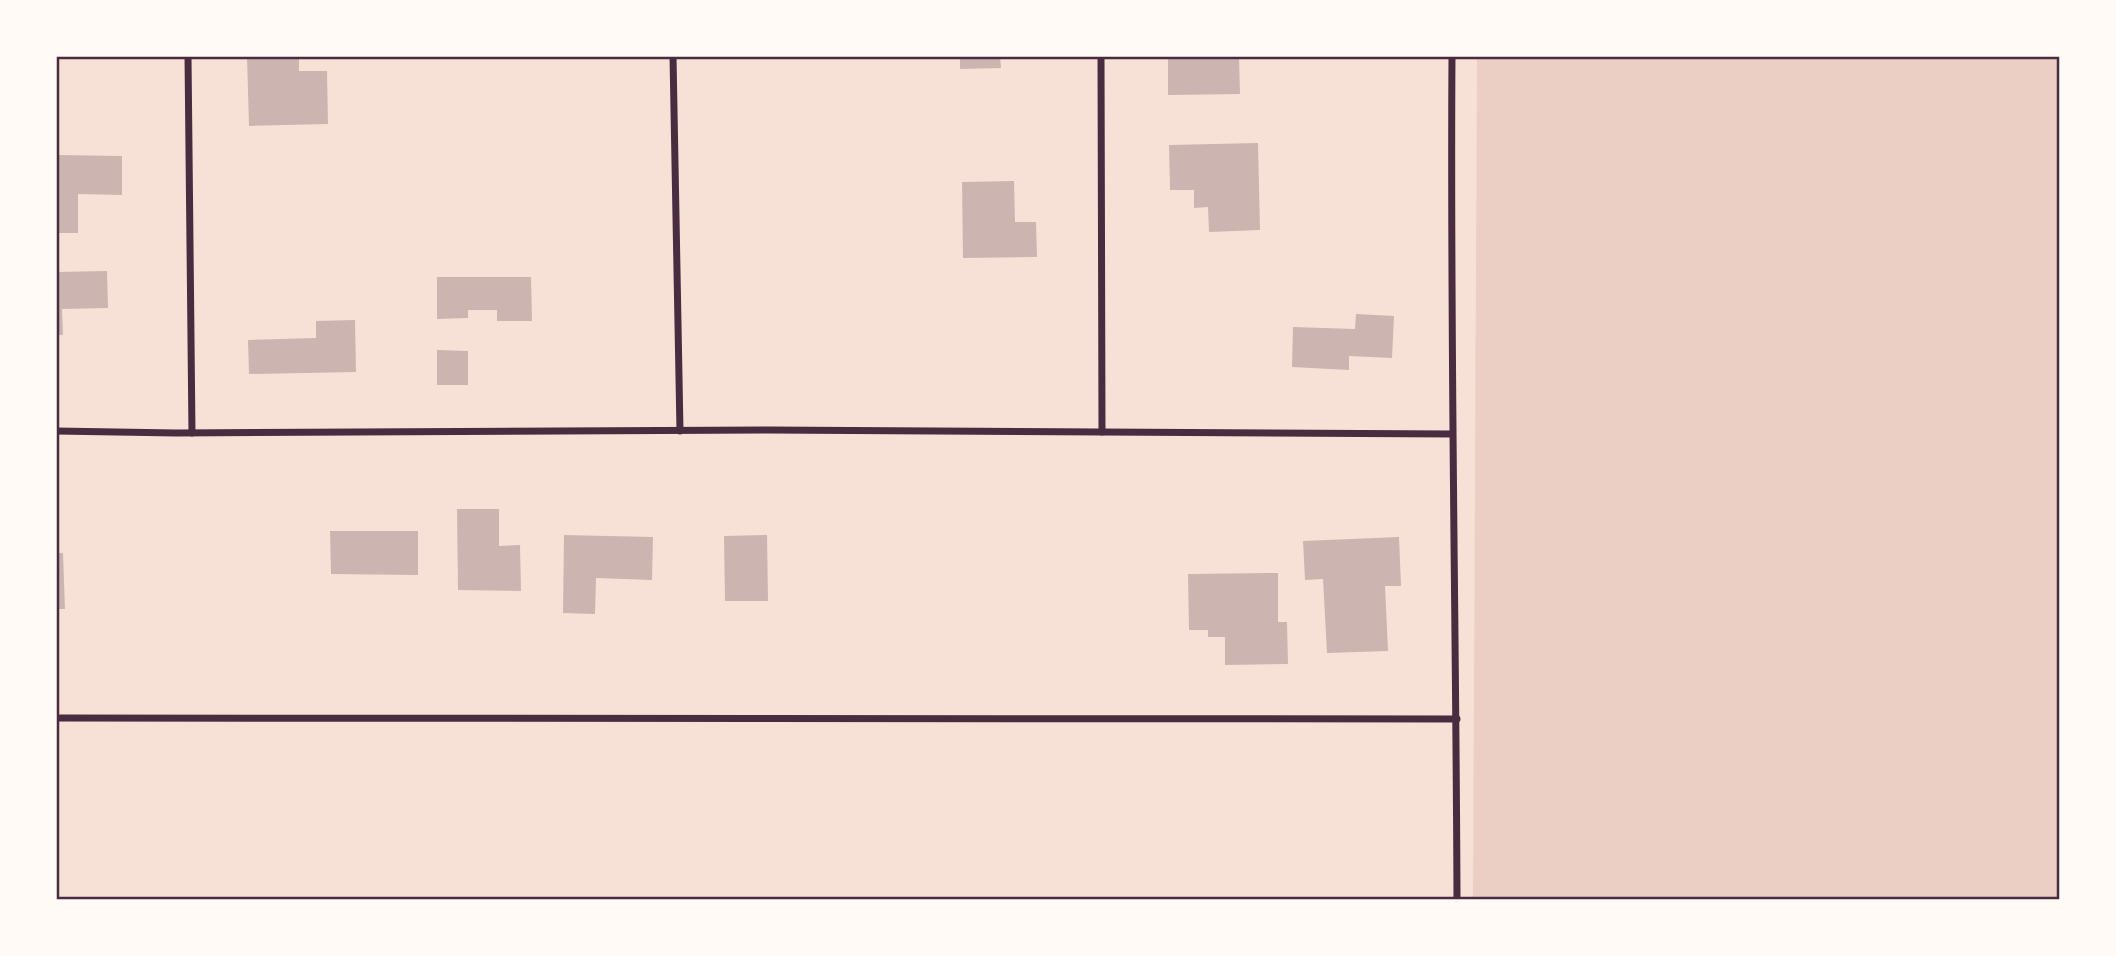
<svg xmlns="http://www.w3.org/2000/svg" width="2116" height="956" font-family="'Noto Sans',sans-serif">
	<rect width="100%" height="100%" fill="#f7e1d7"/>
	<polygon fill="#ebcfc5" points="1477,56 2060,56 2060,900 1473,900"/>
	<g fill="#ccb4b1">
		<polygon points="247,56 299,56 299,71 327,71 328,124 249,126"/>
		<polygon points="960,56 1000,56 1001,68 960,69"/>
		<polygon points="1168,56 1239,56 1240,94 1168,95"/>
		<polygon points="1258,143 1260,230 1209,232 1208,207 1194,208 1194,190 1170,190 1169,145"/>
		<polygon points="56,155 122,156 122,195 78,194 78,233 56,233"/>
		<polygon points="1014,181 1015,222 1036,222 1037,257 963,258 962,182"/>
		<polygon points="107,271 108,308 62,309 63,335 56,335 56,272"/>
		<polygon points="437,277 531,277 532,321 497,321 497,310 468,310 468,318 437,319"/>
		<polygon points="1356,314 1394,316 1392,358 1349,356 1349,370 1292,367 1293,327 1355,329"/>
		<polygon points="355,320 356,372 249,374 248,340 316,338 316,321"/>
		<polygon points="437,350 468,351 468,385 437,385"/>
		<polygon points="457,509 499,509 499,546 520,545 521,591 458,590"/>
		<polygon points="330,531 418,531 418,575 331,574"/>
		<polygon points="564,535 653,537 652,580 596,578 595,614 563,613"/>
		<polygon points="767,535 768,601 725,601 724,536"/>
		<polygon points="1399,537 1401,586 1385,586 1388,651 1327,653 1323,579 1305,580 1303,541"/>
		<polygon points="56,553 63,553 65,609 56,609"/>
		<polygon points="1278,573 1278,622 1287,622 1288,664 1225,665 1225,637 1208,637 1208,630 1189,630 1188,574"/>
	</g>
	<g fill="none" stroke-linecap="round" stroke-linejoin="round">
		<g stroke="#4a2c40" stroke-width="7">
			<polyline points="188,56 192,433"/>
			<polyline points="673,56 680,431"/>
			<polyline points="1101,56 1102,432"/>
			<path d="M 1452,56 C 1450,337 1456,619 1457,900"/>
			<polyline points="56,431 176,433 768,430 1452,434"/>
			<polyline points="56,718 1457,719"/>
		</g>
	</g>
	<rect width="2116" height="956" fill="none" stroke="#fffaf5" stroke-width="116"/>
	<rect x="58" y="58" width="2000" height="840" fill="none" stroke="#4a2c40" stroke-width="2.5"/>
</svg>
